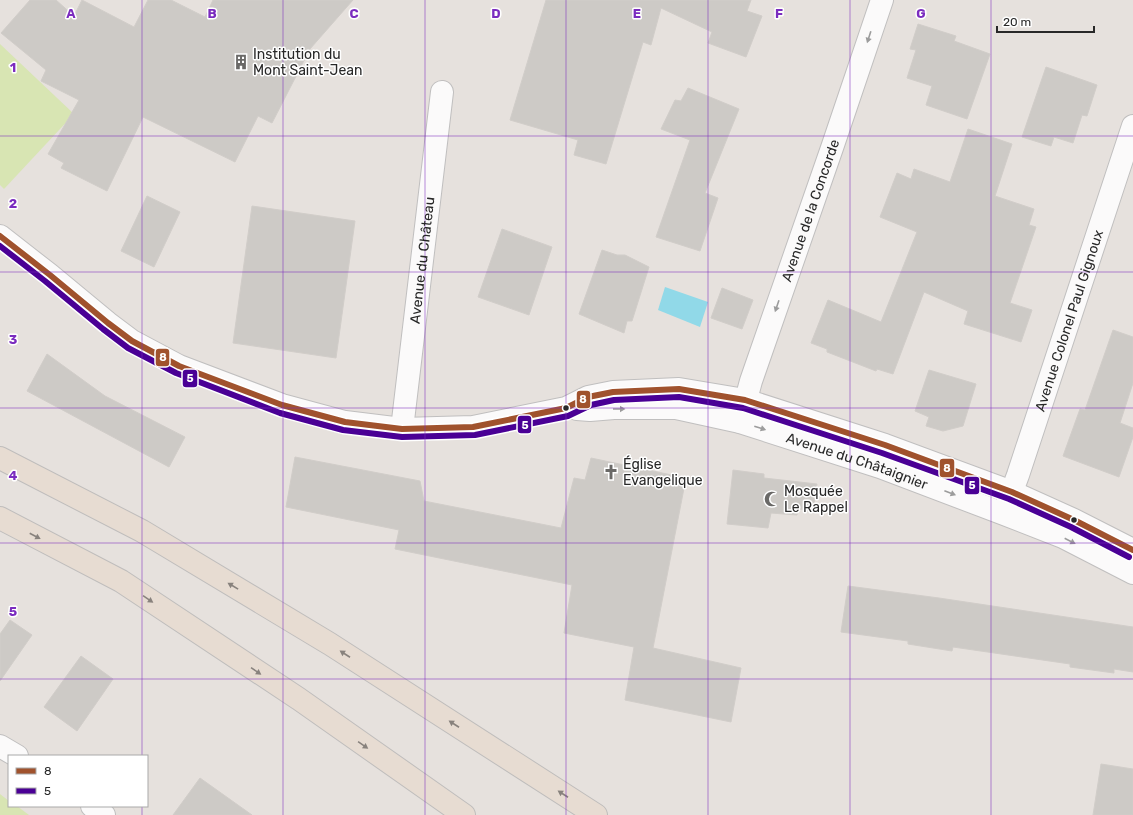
<svg xmlns="http://www.w3.org/2000/svg" width="1133" height="815" font-family="Rubik,sans-serif">
	<rect width="100%" height="100%" fill="#e6e1dd"/>
	<g fill="#d8e5b3">
		<polygon points="0,44 74,114 4,189 0,185"/>
		<polygon points="0,794 9,801 9,806 17,806 29,815 0,815"/>
	</g>
	<polygon fill="#91d9e8" points="665,287 708,302 700,327 658,310"/>
	<g fill="#cdcac6" stroke="#d1cdc9">
		<polygon points="30,0 56,0 74,16 82,0 134,27 148,0 171,0 205,17 213,0 353,0 310,49 272,123 258,116 235,162 143,117 107,191 61,168 64,163 48,154 79,100 41,81 46,70 1,33"/>
		<polygon points="546,0 751,0 747,11 762,16 746,57 708,43 712,32 661,8 651,45 643,42 606,164 574,155 578,140 510,120"/>
		<polygon points="918,24 956,36 954,41 990,54 967,119 926,105 932,86 907,78 916,50 910,49"/>
		<polygon points="1046,67 1097,85 1087,116 1082,115 1073,143 1054,137 1051,146 1022,137"/>
		<polygon points="688,88 739,109 705,193 718,198 700,251 656,237 690,140 661,129 675,100 681,101"/>
		<polygon points="968,129 1012,144 995,196 1034,209 1029,225 1036,227 1010,303 1032,310 1021,342 964,324 968,311 924,292 893,374 877,369 876,371 827,352 827,349 811,343 828,300 881,322 917,232 880,217 897,173 911,179 914,169 950,182"/>
		<polygon points="147,196 180,212 154,267 121,251"/>
		<polygon points="252,206 355,221 336,358 233,343"/>
		<polygon points="502,229 552,247 529,315 478,297"/>
		<polygon points="602,250 617,255 625,255 649,267 632,321 627,321 624,333 579,314"/>
		<polygon points="722,288 753,300 742,329 711,318"/>
		<polygon points="1113,330 1133,337 1133,383 1120,423 1133,428 1133,437 1119,477 1063,456 1080,409 1085,410"/>
		<polygon points="47,354 105,396 185,437 169,467 27,391"/>
		<polygon points="929,370 976,384 963,426 943,431 926,426 929,417 915,411"/>
		<polygon points="295,457 420,481 424,501 561,528 574,478 585,480 591,458 686,478 653,648 741,668 731,722 625,700 634,647 564,633 572,585 395,549 399,530 286,507"/>
		<polygon points="733,470 764,474 764,478 817,484 813,511 798,509 797,515 771,513 768,528 727,524"/>
		<polygon points="848,586 939,598 1133,627 1133,672 1114,669 1114,673 1070,667 1070,664 953,647 952,651 908,644 908,641 841,632"/>
		<polygon points="10,620 32,635 0,681 0,634"/>
		<polygon points="81,656 113,679 77,731 44,707"/>
		<polygon points="1101,764 1133,769 1133,815 1093,815"/>
		<polygon points="200,778 252,815 173,815"/>
	</g>
	<g fill="none" stroke-linecap="round" stroke-linejoin="round">
		<defs>
			<g id="minor">
				<path id="s1" d="M 740,422 L 751,381 L 833,145 L 882,0"/>
				<path id="s2" d="M 402,429 L 442,92"/>
				<path id="s3" d="M 1005,510 L 1018,475 L 1133,126"/>
				<polyline points="0,746 17,756"/>
				<polyline points="92,806 104,815"/>
			</g>
			<g id="tertiary">
				<polyline points="0,236 50,275 108,323 132,341 179,366 282,405 345,422 402,429 473,427 566,408 588,397 613,392 679,389 745,400 885,445 1012,492 1074,520 1133,550"/>
				<path id="s4" d="M 577,409 L 590,410 L 614,408 L 676,408 L 740,422 L 880,467 L 1004,514 L 1063,537 L 1133,573"/>
			</g>
			<g id="trunk">
				<polyline points="0,458 142,531 330,644 596,815"/>
				<polyline points="0,518 121,581 299,699 464,815"/>
			</g>
		</defs>
		<use href="#minor" stroke="#c0bfbf" stroke-width="24"/>
		<use href="#tertiary" stroke="#c0bfbf" stroke-width="24"/>
		<use href="#trunk" stroke="#bfbdbc" stroke-width="24"/>
		<use href="#minor" stroke="#fbfafa" stroke-width="22"/>
		<use href="#tertiary" stroke="#fbfafa" stroke-width="22"/>
		<use href="#trunk" stroke="#e7dcd2" stroke-width="22"/>
		<defs>
			<polyline id="bus-1" points="0,236 50,275 108,323 132,341 179,366 282,405 345,422 402,429 473,427 566,408 588,397 613,392 679,389 745,400 885,445 1012,492 1074,520 1133,550"/>
			<polyline id="bus-2" points="0,246 45,281 103,329 128,348 176,373 280,413 343,430 402,437 475,435 568,416 591,405 614,400 679,397 743,408 882,453 1009,499 1071,527 1129,557"/>
		</defs>
		<use href="#bus-1" stroke="#fff" stroke-width="9"/>
		<use href="#bus-2" stroke="#fff" stroke-width="9"/>
		<use href="#bus-1" stroke="#a0522d" stroke-width="6"/>
		<use href="#bus-2" stroke="#4a0095" stroke-width="6"/>
	</g>
	<defs><path id="oneway-solid" d="M-6-.8H1V-3.2L6.5 0L1 3.2V.8H-6Z"/></defs>
	<g fill="#9c9c9c">
		<use href="#oneway-solid" transform="translate(869 37) rotate(108)"/>
		<use href="#oneway-solid" transform="translate(777 306) rotate(109)"/>
		<use href="#oneway-solid" transform="translate(619 409)"/>
		<use href="#oneway-solid" transform="translate(760 428) rotate(18)"/>
		<use href="#oneway-solid" transform="translate(950 493) rotate(21)"/>
		<use href="#oneway-solid" transform="translate(1070 541) rotate(27)"/>
	</g>
	<g fill="#88827d">
		<use href="#oneway-solid" transform="translate(35 536) rotate(28)"/>
		<use href="#oneway-solid" transform="translate(233 586) rotate(-149)"/>
		<use href="#oneway-solid" transform="translate(148 599) rotate(34)"/>
		<use href="#oneway-solid" transform="translate(345 654) rotate(-147)"/>
		<use href="#oneway-solid" transform="translate(256 671) rotate(34)"/>
		<use href="#oneway-solid" transform="translate(454 724) rotate(-147)"/>
		<use href="#oneway-solid" transform="translate(363 745) rotate(35)"/>
		<use href="#oneway-solid" transform="translate(563 794) rotate(-147)"/>
	</g>
	<path fill="none" stroke="#7b2cbf" stroke-width="1" stroke-opacity="0.55" d="M 142,0 L 142,756M 283,0 L 283,815M 425,0 L 425,815M 566,0 L 566,815M 708,0 L 708,815M 850,0 L 850,815M 991,0 L 991,815M 0,136 L 1133,136M 0,272 L 1133,272M 0,408 L 1133,408M 0,543 L 1133,543M 0,679 L 1133,679M 142,806 L 142,815"/>
	<defs>
		<symbol id="building-bare" viewBox="-9 -9 18 18"><path d="M-4-6H4V6H1V3H-1V6H-4ZM-2.5-4.3h1.7v1.8h-1.7ZM.8-4.3h1.7v1.8H.8ZM-2.5-1h1.7V.8h-1.7ZM.8-1h1.7V.8H.8Z" fill="#6a6967" stroke="#fff" stroke-width="2.5" paint-order="stroke"/></symbol>
		<symbol id="church-bare" viewBox="-9 -9 18 18"><path d="M-1.2-6h2.4v3.5h3.3v2.4h-3.3V6h-2.4V-.1h-3.3v-2.4h3.3Z" fill="#6a6967" stroke="#fff" stroke-width="2.5" paint-order="stroke"/></symbol>
		<symbol id="mosque-bare" viewBox="-9 -9 18 18"><path d="M3.5-4.9A6 6 0 1 0 3.5 4.9A5 5 0 1 1 3.5-4.9Z" fill="#6a6967" stroke="#fff" stroke-width="2.5" paint-order="stroke"/></symbol>
	</defs>
	<g fill-rule="evenodd">
		<use href="#building-bare" x="230" y="51" width="22" height="22"/>
		<use href="#church-bare" x="600" y="461" width="22" height="22"/>
		<use href="#mosque-bare" x="761" y="488" width="22" height="22"/>
	</g>
	<g fill="#282828" stroke="#fff" stroke-width="1.5">
		<circle cx="566" cy="408" r="3.5"/>
		<circle cx="1074" cy="520" r="3.5"/>
	</g>
	<g text-anchor="middle" dominant-baseline="central" stroke-width="3" stroke-linejoin="round" paint-order="stroke">
		<g font-size="14" fill="#282828" stroke="#fff" text-anchor="start">
			<text x="253" y="54">Institution du<tspan x="253" dy="16">Mont Saint-Jean</tspan></text>
			<text x="623" y="464">Église<tspan x="623" dy="16">Evangelique</tspan></text>
			<text x="784" y="491">Mosquée<tspan x="784" dy="16">Le Rappel</tspan></text>
		</g>
		<g font-size="14" fill="#282828" stroke="#fff">
			<text stroke="none"><textPath href="#s1" startOffset="223">Avenue de la Concorde</textPath></text>
			<text stroke="none"><textPath href="#s2" startOffset="170">Avenue du Château</textPath></text>
			<text stroke="none"><textPath href="#s3" startOffset="200">Avenue Colonel Paul Gignoux</textPath></text>
			<text stroke="none"><textPath href="#s4" startOffset="288">Avenue du Châtaignier</textPath></text>
		</g>
	</g>
	<g font-size="13" text-anchor="middle" font-weight="bold" fill="#7b2cbf" stroke="#fff" stroke-width="3" stroke-linejoin="round" paint-order="stroke">
		<text x="71" y="18">A</text>
		<text x="212" y="18">B</text>
		<text x="354" y="18">C</text>
		<text x="496" y="18">D</text>
		<text x="637" y="18">E</text>
		<text x="779" y="18">F</text>
		<text x="921" y="18">G</text>
		<text x="13" y="72">1</text>
		<text x="13" y="208">2</text>
		<text x="13" y="344">3</text>
		<text x="13" y="480">4</text>
		<text x="13" y="616">5</text>
	</g>
	<g stroke="#fff" stroke-width="1.5">
		<rect x="155" y="348" width="15" height="19" rx="4" fill="#a0522d"/>
		<rect x="182" y="369" width="16" height="19" rx="4" fill="#4a0095"/>
		<rect x="576" y="390" width="15" height="19" rx="4" fill="#a0522d"/>
		<rect x="517" y="415" width="15" height="19" rx="4" fill="#4a0095"/>
		<rect x="939" y="458" width="16" height="20" rx="4" fill="#a0522d"/>
		<rect x="964" y="476" width="16" height="19" rx="4" fill="#4a0095"/>
	</g>
	<g font-size="11" text-anchor="middle" font-weight="bold" fill="#fff">
		<text x="163" y="361">8</text>
		<text x="190" y="382">5</text>
		<text x="583" y="403">8</text>
		<text x="525" y="429">5</text>
		<text x="947" y="472">8</text>
		<text x="972" y="489">5</text>
	</g>
	<rect x="8" y="755" width="140" height="52" fill="#ffffff" stroke="#a9a9a9"/>
	<rect x="16" y="768" width="20" height="6" fill="#a0522d" stroke="#a9a9a9"/>
	<text x="44" y="775" font-size="12" fill="#282828">8</text>
	<rect x="16" y="788" width="20" height="6" fill="#4a0095" stroke="#a9a9a9"/>
	<text x="44" y="795" font-size="12" fill="#282828">5</text>
	<path d="M997 26v6h97v-6" fill="none" stroke="#282828" stroke-width="2"/>
	<text x="1003" y="26" font-size="12" fill="#282828" stroke="#ffffff" stroke-width="3" paint-order="stroke">20 m</text>
</svg>
